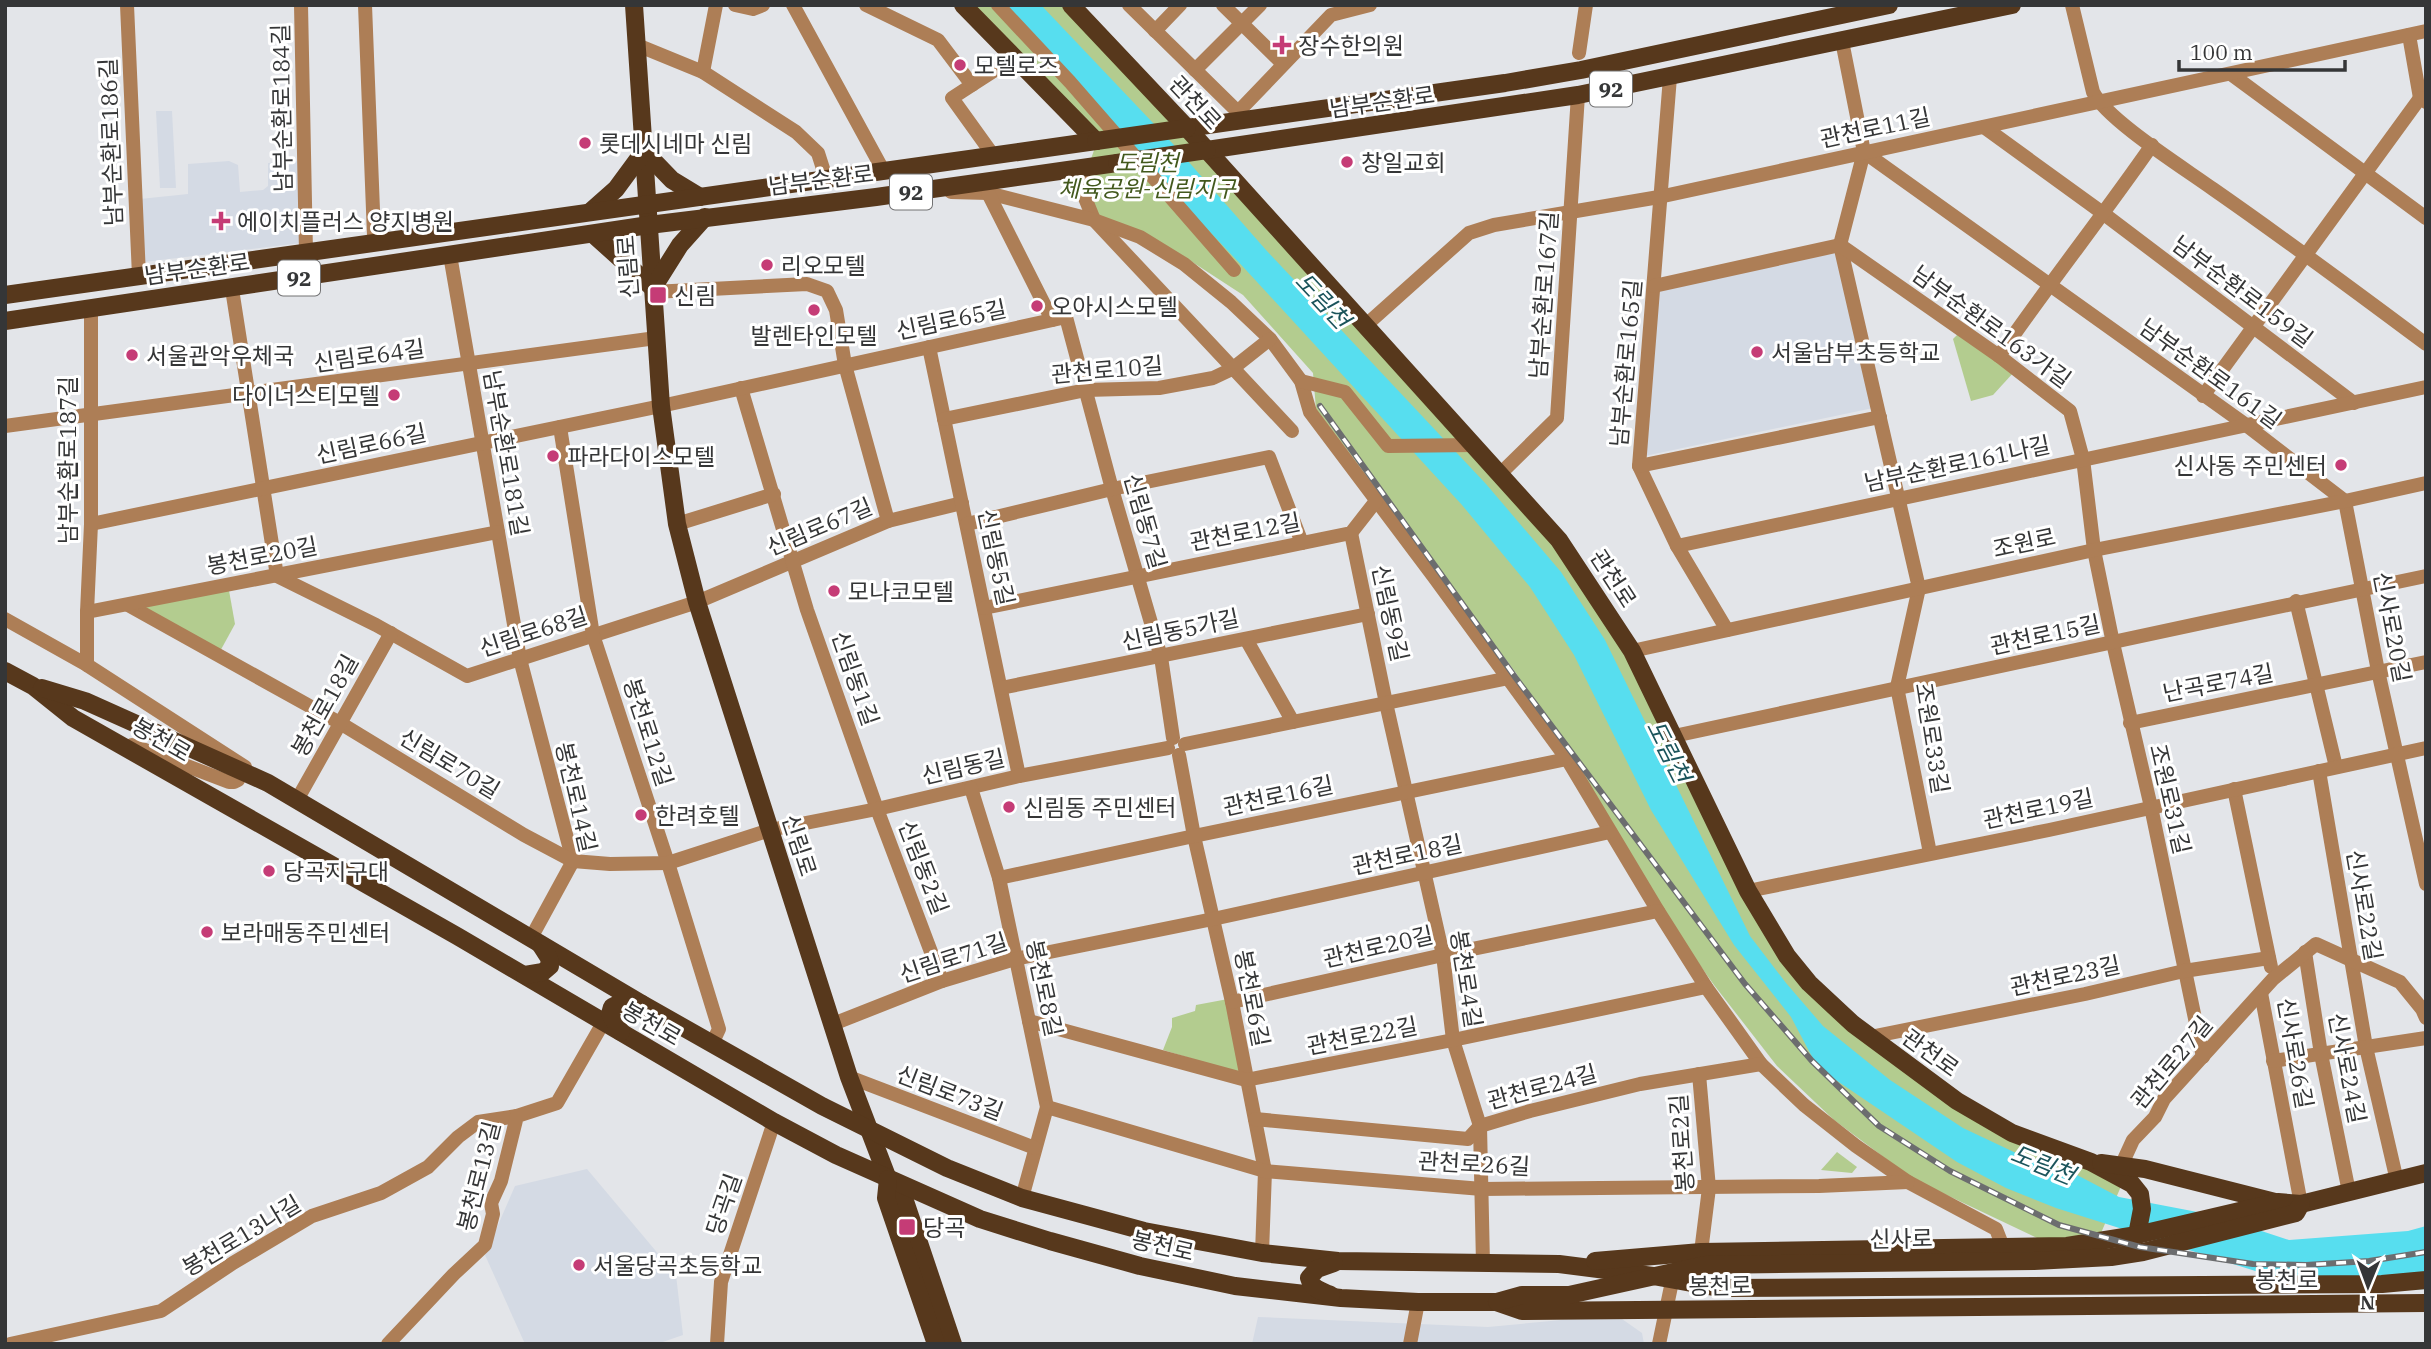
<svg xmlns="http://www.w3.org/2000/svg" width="2431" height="1349" font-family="'IBM Plex Serif','Noto Sans KR',serif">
	<rect width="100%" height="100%" fill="#e3e5e9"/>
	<g fill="#d4dae4">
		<polygon points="172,111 176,188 160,188 156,111"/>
		<polygon points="229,161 238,165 240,192 263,190 268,186 268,163 301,161 301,243 144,262 140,199 188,194 188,164"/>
		<polygon points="1840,245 1878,407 1640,457 1654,286"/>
		<polygon points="587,1169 676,1275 683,1335 657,1344 525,1344 485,1255 515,1186"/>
		<polygon points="1258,1317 1488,1327 1572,1319 1622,1319 1642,1333 1644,1344 1252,1344"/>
	</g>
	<g fill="#b3cc8f">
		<path d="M 968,5 L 1067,5 L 1560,547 L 1631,659 L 1813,991 L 2008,1136 L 2128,1170 L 2092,1254 L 2037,1238 L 1913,1179 L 1834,1120 L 1777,1066 L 1714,985 L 1663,913 L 1587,786 L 1516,673 L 1316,409 L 1313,373 L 1243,295 L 1180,254 L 1097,218 C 1080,183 1086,172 1099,137 Z"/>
		<polygon points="1958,334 2014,372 1993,395 1971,401 1953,339"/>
		<polygon points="228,585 235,624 218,655 128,605"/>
		<polygon points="1228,999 1243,1074 1163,1050 1172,1027 1172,1018 1195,1011 1196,1005"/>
		<polygon points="1837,1152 1857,1167 1852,1173 1821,1170"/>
	</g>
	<polygon fill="#57deef" points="995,5 1041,5 1173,144 1266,250 1486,484 1561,572 1605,640 1750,936 1786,983 1823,1026 1890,1080 1963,1128 2035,1162 2077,1175 2119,1197 2213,1215 2289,1240 2408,1231 2426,1226 2426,1289 2384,1291 2315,1283 2268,1275 2056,1208 2006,1188 1957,1162 1818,1068 1791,1017 1734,945 1651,810 1574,655 1530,587 1462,505 1246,270"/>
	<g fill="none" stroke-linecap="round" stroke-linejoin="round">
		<g stroke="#ad7e56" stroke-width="14">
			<polyline points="127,5 139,276"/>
			<polyline points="301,5 306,252"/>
			<polyline points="365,5 374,236"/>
			<polyline points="735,5 753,9 763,5"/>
			<polyline points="793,5 883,170"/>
			<polyline points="866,5 938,40 972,85 952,98 993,155"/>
			<polyline points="998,5 1070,82 1234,270"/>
			<polyline points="1129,5 1238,112"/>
			<polyline points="1223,5 1283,64"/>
			<path d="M 2072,5 L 2093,92 C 2107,120 2184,168 2213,189 C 2285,239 2355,291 2426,344"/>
			<polyline points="1155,31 1180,5"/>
			<polyline points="2409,35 2420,98 2426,102"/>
			<polyline points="1842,41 1864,152 2246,425 2345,501 2378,671 2426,884"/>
			<polyline points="637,45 703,72 796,132 818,153 826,178"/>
			<polyline points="1579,53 1586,5"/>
			<polyline points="1195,70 1260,5"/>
			<polyline points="703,72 716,5"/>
			<polyline points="2231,74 2426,218"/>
			<polyline points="1670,77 1639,466 1677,546 1727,630"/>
			<polyline points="972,85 1015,57"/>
			<polyline points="1239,120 1238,112 1331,15 1370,5"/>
			<polyline points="1984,127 2104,214 2354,403"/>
			<polyline points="1864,152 1840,245 1919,588 1897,687 1930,853"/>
			<polyline points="1083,168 1083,193 1094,220 1292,431"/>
			<polyline points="951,192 988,193 1094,220 1140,237 1184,264 1231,302 1270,339 1301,381 1310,412 1434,577 1567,759 1658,911 1706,987 1761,1064 1804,1105 1856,1146 1908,1182 1996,1229 2003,1247"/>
			<polyline points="988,193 1052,320"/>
			<polyline points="450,255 520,659 573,861 531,938"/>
			<polyline points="1654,286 1840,245 1999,356 2070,411 2083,459 2094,550 2113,643 2151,807 2203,1057"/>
			<polyline points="232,289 277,576 376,625 467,676 697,602 888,521 962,503"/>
			<polyline points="653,292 807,284 827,291 836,310 845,365 888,521"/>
			<polyline points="1365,326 1469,233 1494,225 1659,197 2426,31"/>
			<polyline points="929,347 1019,776"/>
			<path d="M 1999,356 C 2048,285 2102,217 2152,145"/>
			<polyline points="1301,381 1345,392 1388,446 1474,445"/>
			<polyline points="741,388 807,610 877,809 942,981"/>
			<polyline points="2203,396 2420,98"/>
			<polyline points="944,419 1086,390 1159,388 1213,378 1232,369 1270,339"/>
			<polyline points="5,426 656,338"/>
			<polyline points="560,427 593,635 668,863 719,1029 712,1044"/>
			<polyline points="1639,466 1880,417"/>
			<polyline points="1500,474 1557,418 1578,95"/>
			<polyline points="91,524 661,406 1066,317 1112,489 1161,657 1173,738"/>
			<polyline points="677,524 774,494"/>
			<polyline points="967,524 1112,489 1269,457 1302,543"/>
			<polyline points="1351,533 1386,703 1443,955 1453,1040 1480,1126 1483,1264"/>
			<polyline points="1677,546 2426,387"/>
			<polyline points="2296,601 2336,767"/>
			<polyline points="128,605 340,723 524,835 573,861 610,864 668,863 770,830 877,809 1019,776 1168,748"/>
			<polyline points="984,608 1351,533 1376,501"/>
			<polyline points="87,612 91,524 91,308"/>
			<polyline points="5,619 87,665 245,767"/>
			<polyline points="1246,639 1293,722"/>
			<polyline points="1632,651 2094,550 2345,501 2426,483"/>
			<polyline points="87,665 87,612 498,532"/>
			<polyline points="1001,688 1368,614"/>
			<polyline points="2130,723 2426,662"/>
			<path d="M 1674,736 C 1924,682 2175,628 2426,576"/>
			<polyline points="1185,744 1509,678"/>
			<polyline points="132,745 229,782 234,782 238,780 239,769 234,765"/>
			<polyline points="1179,755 1194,836 1232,1002 1265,1171 1262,1253"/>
			<polyline points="2319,771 2366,1047 2397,1181"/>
			<polyline points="971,788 999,878 1047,1107 1022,1198"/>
			<polyline points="2234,789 2271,967"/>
			<polyline points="297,800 391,633"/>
			<polyline points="999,878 1194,836 1567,759"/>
			<polyline points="1748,891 2049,830 2426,748"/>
			<polyline points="2305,952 2321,1054 2349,1192"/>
			<polyline points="2261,993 2301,1204"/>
			<polyline points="1232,1002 1443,955 1658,911"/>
			<polyline points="1029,1021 1246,1080 1453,1040 1706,987"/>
			<polyline points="833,1024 942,981 1015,959 1213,919 1610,832"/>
			<polyline points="1870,1037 2085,994 2184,971 2269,958"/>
			<polyline points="2273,1061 2426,1038"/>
			<polyline points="1699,1074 1709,1188 1701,1252"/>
			<polyline points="849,1077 1035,1148"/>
			<polyline points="1047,1107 1265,1171 1482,1189 1819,1186 1908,1182"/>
			<polyline points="1255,1119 1468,1139 1480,1126 1530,1111 1640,1084 1761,1064"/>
			<polyline points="2122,1164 2133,1140 2155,1117 2164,1099 2273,979 2316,944 2400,982 2422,1009 2426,1018"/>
			<polyline points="10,1344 161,1311 233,1263 312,1216 381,1193 428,1167 458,1137 478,1122 517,1116"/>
			<polyline points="388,1344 454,1274 485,1245 493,1214 491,1203 501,1181 517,1116 557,1103 603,1023"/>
			<polyline points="717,1344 721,1282 774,1122"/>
			<polyline points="1410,1344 1418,1302"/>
			<polyline points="1659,1344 1674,1272"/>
		</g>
		<g stroke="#57381c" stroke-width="18">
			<polyline points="634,5 661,406 677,524 697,602 849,1077 888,1179 904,1198 953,1344"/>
			<polyline points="963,5 1096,141"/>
			<polyline points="1071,5 1187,128 1559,540 1632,651 1748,891 1787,956 1809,983 1853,1024 1957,1101 2012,1133 2091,1162 2132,1184 2140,1194 2142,1209 2137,1235"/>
			<polyline points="1187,128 1505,83 1581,70 1889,5"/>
			<polyline points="1207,150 1578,95 2012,5"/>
			<polyline points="644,151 672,180 700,197"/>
			<polyline points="590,212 616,189 644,151"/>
			<polyline points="593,234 653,288"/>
			<polyline points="653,288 680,245 705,217"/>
			<polyline points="5,295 1096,141"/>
			<polyline points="5,321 649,225 876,197 1117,163"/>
			<polyline points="5,671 33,686 73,718 457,936 774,1122 836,1155 980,1219 1050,1241 1140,1266 1235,1286 1341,1298 1418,1302 1496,1302 1522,1311 2426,1303"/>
			<polyline points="42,688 85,701 268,783 642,1004 822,1106 947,1168 1022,1198 1144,1231 1262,1253 1338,1261 1559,1264 1653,1276 1719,1288 2382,1284 2426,1280"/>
			<polyline points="525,975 543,972 550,966 549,958 540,944"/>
			<polyline points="621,1032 610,1014 612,1007 618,1004 642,1004"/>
			<polyline points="2101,1163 2145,1169 2275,1202"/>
			<polyline points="888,1179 886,1198 936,1344"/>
			<polyline points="1595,1261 1701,1252 2067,1246 2137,1235 2278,1202 2301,1204 2426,1173"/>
			<path d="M 1331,1295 C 1321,1291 1312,1289 1309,1278 L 1317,1269 L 1334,1263"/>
			<polyline points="1497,1302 1522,1295 1569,1295 1705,1265 2034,1261 2111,1257 2143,1252 2296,1213 2301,1204"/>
		</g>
		<defs>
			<polyline id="rail" points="1320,406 1515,677 1745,984 1812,1061 1879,1126 1950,1171 2059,1225 2140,1247 2253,1264 2306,1265 2369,1261 2426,1252"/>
		</defs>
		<use href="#rail" stroke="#6c6d6f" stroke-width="6"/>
		<use href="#rail" stroke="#fff" stroke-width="3.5" stroke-dasharray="10" stroke-linecap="butt"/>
		<g stroke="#57381c" stroke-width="18">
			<polyline points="1096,141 1187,128"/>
			<polyline points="1117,163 1207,150"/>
		</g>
	</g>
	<g fill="#c53c76" stroke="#fff" stroke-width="2.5">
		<path d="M1278.5 34.5h7v7h7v7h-7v7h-7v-7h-7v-7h7z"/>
		<circle cx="960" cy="65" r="7"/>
		<circle cx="585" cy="143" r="7"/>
		<circle cx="1347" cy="162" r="7"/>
		<path d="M217.5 210.5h7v7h7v7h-7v7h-7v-7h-7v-7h7z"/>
		<circle cx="767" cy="265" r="7"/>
		<rect x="649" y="286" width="18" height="18" rx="3.5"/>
		<circle cx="1037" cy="306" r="7"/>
		<circle cx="814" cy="310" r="7"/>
		<circle cx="1757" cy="352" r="7"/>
		<circle cx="132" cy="355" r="7"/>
		<circle cx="394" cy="395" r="7"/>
		<circle cx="553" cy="456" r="7"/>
		<circle cx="2341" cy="465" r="7"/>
		<circle cx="834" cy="591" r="7"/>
		<circle cx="1009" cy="807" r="7"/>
		<circle cx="641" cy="815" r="7"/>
		<circle cx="269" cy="871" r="7"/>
		<circle cx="207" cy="932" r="7"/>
		<rect x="898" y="1218" width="18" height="18" rx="3.5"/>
		<circle cx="579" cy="1265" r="7"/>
	</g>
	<g text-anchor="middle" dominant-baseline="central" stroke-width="6" stroke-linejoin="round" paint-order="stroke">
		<g fill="#fff" stroke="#727273" stroke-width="2">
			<rect x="1590" y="71.5" width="42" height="35" rx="5"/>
			<rect x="890" y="174.5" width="42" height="35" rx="5"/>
			<rect x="278" y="260.5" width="42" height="35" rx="5"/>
		</g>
		<g font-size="21" font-weight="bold" fill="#353637">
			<text x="1611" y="89">92</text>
			<text x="911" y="192">92</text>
			<text x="299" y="278">92</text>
		</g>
		<g font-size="23" fill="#353637" stroke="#fff" text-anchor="start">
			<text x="1298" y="45">장수한의원</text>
			<text x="974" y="65">모텔로즈</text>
			<text x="599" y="143">롯데시네마 신림</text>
			<text x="1361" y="162">창일교회</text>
			<text x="237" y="221">에이치플러스 양지병원</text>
			<text x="781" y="265">리오모텔</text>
			<text x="674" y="295">신림</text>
			<text x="1051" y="306">오아시스모텔</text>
			<text x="814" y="335" text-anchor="middle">발렌타인모텔</text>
			<text x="1771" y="352">서울남부초등학교</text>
			<text x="146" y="355">서울관악우체국</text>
			<text x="380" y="395" text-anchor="end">다이너스티모텔</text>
			<text x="567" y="456">파라다이스모텔</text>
			<text x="2327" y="465" text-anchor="end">신사동 주민센터</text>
			<text x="848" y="591">모나코모텔</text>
			<text x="1023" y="807">신림동 주민센터</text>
			<text x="655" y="815">한려호텔</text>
			<text x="283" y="871">당곡지구대</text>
			<text x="221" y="932">보라매동주민센터</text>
			<text x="923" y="1227">당곡</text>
			<text x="593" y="1265">서울당곡초등학교</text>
		</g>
		<g font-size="23" fill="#353637" stroke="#fff">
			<text transform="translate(1382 101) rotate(-8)">남부순환로</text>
			<text transform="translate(1196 102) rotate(47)">관천로</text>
			<text transform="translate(281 108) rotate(-91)">남부순환로184길</text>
			<text transform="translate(1875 127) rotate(-12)">관천로11길</text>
			<text transform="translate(110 142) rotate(-92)">남부순환로186길</text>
			<text transform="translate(821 179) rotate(-7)">남부순환로</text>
			<text transform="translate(627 267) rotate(-94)">신림로</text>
			<text transform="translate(197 268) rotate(-8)">남부순환로</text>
			<text transform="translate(2243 291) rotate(37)">남부순환로159길</text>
			<text transform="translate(1543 295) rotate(-86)">남부순환로167길</text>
			<text transform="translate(951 319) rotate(-12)">신림로65길</text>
			<text transform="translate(1992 326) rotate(36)">남부순환로163가길</text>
			<text transform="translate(369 355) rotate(-8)">신림로64길</text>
			<text transform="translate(1625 363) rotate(-85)">남부순환로165길</text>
			<text transform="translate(1107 369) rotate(-5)">관천로10길</text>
			<text transform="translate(2211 373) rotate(36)">남부순환로161길</text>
			<text transform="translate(371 443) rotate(-12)">신림로66길</text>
			<text transform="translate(507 453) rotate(80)">남부순환로181길</text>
			<text transform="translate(67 460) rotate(-90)">남부순환로187길</text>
			<text transform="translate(1957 463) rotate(-12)">남부순환로161나길</text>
			<text transform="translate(1146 521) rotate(74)">신림동7길</text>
			<text transform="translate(819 526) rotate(-23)">신림로67길</text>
			<text transform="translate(1245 531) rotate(-11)">관천로12길</text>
			<text transform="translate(2024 542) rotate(-12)">조원로</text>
			<text transform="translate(262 555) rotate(-11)">봉천로20길</text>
			<text transform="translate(997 557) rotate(78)">신림동5길</text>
			<text transform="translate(1614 578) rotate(57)">관천로</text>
			<text transform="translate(1391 613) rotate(78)">신림동9길</text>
			<text transform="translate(2393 627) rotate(79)">신사로20길</text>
			<text transform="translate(1180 629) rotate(-12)">신림동5가길</text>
			<text transform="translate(533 631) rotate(-18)">신림로68길</text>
			<text transform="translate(2045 634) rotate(-12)">관천로15길</text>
			<text transform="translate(856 678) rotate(71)">신림동1길</text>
			<text transform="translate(2218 682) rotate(-11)">난곡로74길</text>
			<text transform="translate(324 705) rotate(-61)">봉천로18길</text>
			<text transform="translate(649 732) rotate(72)">봉천로12길</text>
			<text transform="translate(1933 738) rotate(81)">조원로33길</text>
			<text transform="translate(162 739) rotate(30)">봉천로</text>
			<text transform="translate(450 763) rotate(31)">신림로70길</text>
			<text transform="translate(963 766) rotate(-13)">신림동길</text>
			<text transform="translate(1278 795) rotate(-12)">관천로16길</text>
			<text transform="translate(577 797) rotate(77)">봉천로14길</text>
			<text transform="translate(2171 799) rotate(77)">조원로31길</text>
			<text transform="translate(2038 808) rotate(-12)">관천로19길</text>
			<text transform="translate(800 845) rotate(72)">신림로</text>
			<text transform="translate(1407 854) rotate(-12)">관천로18길</text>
			<text transform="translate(924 867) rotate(69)">신림동2길</text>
			<text transform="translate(2365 905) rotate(80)">신사로22길</text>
			<text transform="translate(1378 946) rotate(-13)">관천로20길</text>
			<text transform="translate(953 957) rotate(-18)">신림로71길</text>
			<text transform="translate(2065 975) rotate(-12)">관천로23길</text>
			<text transform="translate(1467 979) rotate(81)">봉천로4길</text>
			<text transform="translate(1045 988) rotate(78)">봉천로8길</text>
			<text transform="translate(1253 998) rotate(79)">봉천로6길</text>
			<text transform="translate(652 1023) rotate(30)">봉천로</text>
			<text transform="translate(1362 1035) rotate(-11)">관천로22길</text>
			<text transform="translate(1931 1052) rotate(36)">관천로</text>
			<text transform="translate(2296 1053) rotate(80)">신사로26길</text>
			<text transform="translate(2171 1062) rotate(-50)">관천로27길</text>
			<text transform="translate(2348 1068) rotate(79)">신사로24길</text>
			<text transform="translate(1542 1086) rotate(-15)">관천로24길</text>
			<text transform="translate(950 1092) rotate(21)">신림로73길</text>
			<text transform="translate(1681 1143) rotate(-94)">봉천로2길</text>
			<text transform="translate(1474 1163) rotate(3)">관천로26길</text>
			<text transform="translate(478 1176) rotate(-76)">봉천로13길</text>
			<text transform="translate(723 1204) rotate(-71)">당곡길</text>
			<text transform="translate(241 1235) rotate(-31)">봉천로13나길</text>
			<text transform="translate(1901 1238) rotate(-1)">신사로</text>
			<text transform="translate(1163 1245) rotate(13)">봉천로</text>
			<text x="2287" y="1279">봉천로</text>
			<text transform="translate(1720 1285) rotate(-1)">봉천로</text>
		</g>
		<g font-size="23" font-style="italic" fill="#43591d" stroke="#fff">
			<text x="1147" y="162">도림천<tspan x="1147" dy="26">체육공원-신림지구</tspan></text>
		</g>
		<g font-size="24" font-style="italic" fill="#1b545b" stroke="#fff">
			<text transform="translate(1323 300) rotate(47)">도림천</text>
			<text transform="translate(1669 751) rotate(63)">도림천</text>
			<text transform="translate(2043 1164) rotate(22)">도림천</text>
		</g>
	</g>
	<rect width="2431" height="1349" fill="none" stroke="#353637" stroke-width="14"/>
	<g transform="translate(2368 1286) rotate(181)" stroke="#ffffff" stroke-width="5" paint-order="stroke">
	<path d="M0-5L12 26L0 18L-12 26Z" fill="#353637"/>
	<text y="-10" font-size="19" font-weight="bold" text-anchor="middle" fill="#353637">N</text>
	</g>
	<path d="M2179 60v10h166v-10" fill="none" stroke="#353637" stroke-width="3.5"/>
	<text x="2190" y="60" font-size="21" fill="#353637" stroke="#ffffff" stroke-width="5" paint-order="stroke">100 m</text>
</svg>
